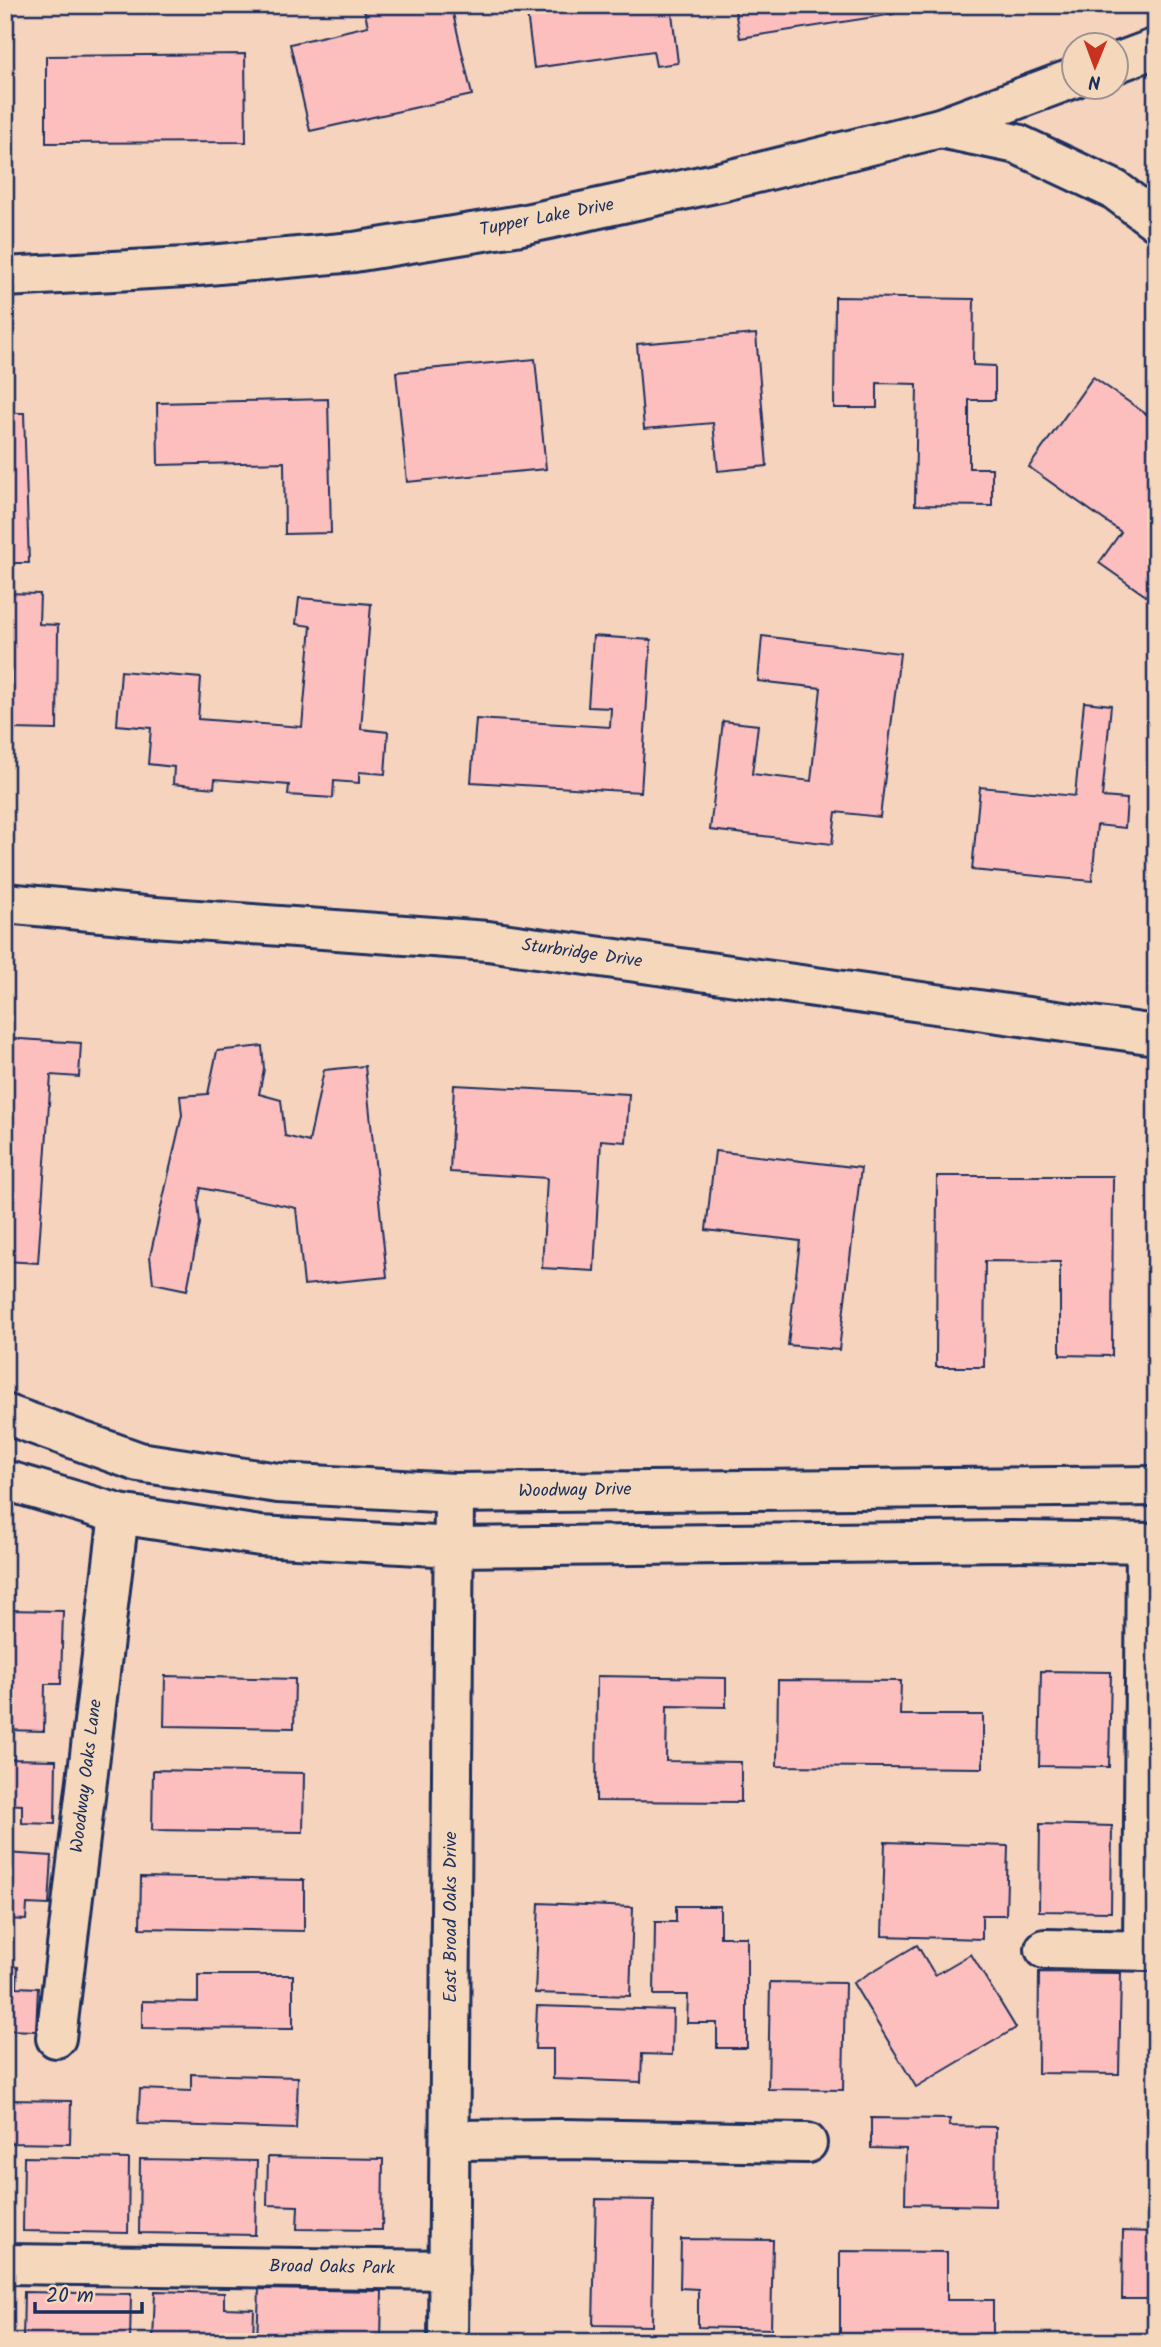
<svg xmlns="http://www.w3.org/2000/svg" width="1161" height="2347" font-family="Kalam,sans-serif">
	<rect width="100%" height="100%" fill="#f6d3bc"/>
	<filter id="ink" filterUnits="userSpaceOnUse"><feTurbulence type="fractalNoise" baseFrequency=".0143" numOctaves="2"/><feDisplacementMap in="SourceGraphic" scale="14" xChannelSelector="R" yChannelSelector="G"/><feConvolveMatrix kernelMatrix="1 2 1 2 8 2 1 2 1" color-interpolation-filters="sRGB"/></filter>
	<g filter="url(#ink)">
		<g fill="#fcbfbe" stroke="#1b2f5e" stroke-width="2">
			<polygon points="363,5 451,5 472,95 310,131 290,44 368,26"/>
			<polygon points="526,5 671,5 678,63 656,66 653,51 534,68"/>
			<polygon points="734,5 892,5 894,14 740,38"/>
			<polygon points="245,54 246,142 46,143 46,56"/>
			<polygon points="835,297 974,299 973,365 995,366 995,400 969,400 969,468 992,468 992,506 915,505 917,384 877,383 877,408 834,408"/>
			<polygon points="756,334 767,466 718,471 713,423 644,429 637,344"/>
			<polygon points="535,359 546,469 407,482 396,372"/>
			<polygon points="1093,377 1156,421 1156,603 1099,563 1121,532 1029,467"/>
			<polygon points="328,399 331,533 285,534 284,462 158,465 157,403"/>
			<polygon points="5,413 24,413 29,563 5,563"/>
			<polygon points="5,593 40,594 39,624 58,625 57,730 12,729 12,665 5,665"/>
			<polygon points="299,598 371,604 361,729 388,732 385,774 359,772 359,783 334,781 333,798 288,795 289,785 215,779 214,788 173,784 174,767 148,764 151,728 117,725 121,671 201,678 198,719 302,727 311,626 296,624"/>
			<polygon points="593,636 651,640 641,792 471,782 476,719 610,727 611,708 588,707"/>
			<polygon points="762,636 900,653 880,817 836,812 832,844 710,830 723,721 758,725 752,774 811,781 821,688 758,681"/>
			<polygon points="1084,702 1111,705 1102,797 1127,799 1125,828 1097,825 1092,881 972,870 980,787 1075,796"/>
			<polygon points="5,1038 81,1043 79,1077 51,1075 38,1263 5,1261"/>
			<polygon points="262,1046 264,1069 259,1094 281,1100 285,1136 309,1142 324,1070 365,1066 387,1277 304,1285 296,1208 201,1188 198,1202 200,1224 187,1290 153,1283 150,1256 182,1115 180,1096 208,1094 217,1051"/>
			<polygon points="454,1085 629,1094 626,1142 601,1140 594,1271 542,1268 547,1178 450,1172"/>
			<polygon points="715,1151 861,1168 839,1350 788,1345 800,1241 706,1230"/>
			<polygon points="937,1176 1113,1176 1112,1356 1060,1355 1060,1262 985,1261 984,1367 936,1367"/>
			<polygon points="5,1610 63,1611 61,1684 45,1684 44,1731 5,1730"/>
			<polygon points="1041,1671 1111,1672 1109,1767 1039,1766"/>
			<polygon points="165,1676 295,1679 294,1728 164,1726"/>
			<polygon points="597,1676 726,1678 726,1707 667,1706 666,1761 741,1762 741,1802 596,1801"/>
			<polygon points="778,1680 901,1681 900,1715 983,1715 983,1768 777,1766"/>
			<polygon points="5,1759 56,1760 55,1824 22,1823 22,1805 5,1804"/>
			<polygon points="153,1770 304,1773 303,1832 152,1830"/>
			<polygon points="1040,1824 1112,1826 1111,1912 1039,1911"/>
			<polygon points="885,1842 1008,1846 1006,1915 982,1915 982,1939 882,1936"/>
			<polygon points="5,1853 52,1856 49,1905 27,1904 26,1920 5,1919"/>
			<polygon points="141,1877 304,1880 304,1931 140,1928"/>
			<polygon points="539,1903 633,1907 630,1996 535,1993"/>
			<polygon points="676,1906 720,1906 720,1937 747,1937 747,2048 717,2048 717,2023 687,2023 688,1995 654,1995 655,1922 676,1922"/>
			<polygon points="917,1945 935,1975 971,1954 1016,2028 916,2087 853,1983"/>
			<polygon points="5,1966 18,1967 17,1987 38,1988 36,2031 5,2030"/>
			<polygon points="1039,1972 1121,1973 1119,2074 1038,2073"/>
			<polygon points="198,1975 293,1975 293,2029 142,2028 142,2001 198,2002"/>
			<polygon points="770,1982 845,1983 843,2090 768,2089"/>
			<polygon points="537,2006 673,2010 672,2055 642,2054 641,2082 553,2079 553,2049 535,2049"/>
			<polygon points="191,2074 298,2077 296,2129 138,2124 140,2089 191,2091"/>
			<polygon points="7,2100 71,2101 70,2144 6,2143"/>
			<polygon points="871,2118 950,2119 949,2126 996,2127 995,2206 905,2204 906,2149 871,2148"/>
			<polygon points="1151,2121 1156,2121 1156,2186 1149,2186"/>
			<polygon points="24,2157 129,2159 128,2233 23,2231"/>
			<polygon points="268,2157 383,2159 382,2230 297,2229 298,2206 267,2205"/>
			<polygon points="140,2159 257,2161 255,2235 139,2233"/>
			<polygon points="596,2199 654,2200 652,2326 593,2325"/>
			<polygon points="1123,2231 1156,2232 1156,2299 1122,2299"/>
			<polygon points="681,2239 773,2240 771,2329 698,2327 698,2289 680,2288"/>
			<polygon points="840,2251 947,2252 947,2300 993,2300 993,2340 840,2339"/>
			<polygon points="259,2289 382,2291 381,2342 257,2342"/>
			<polygon points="155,2291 224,2293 224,2308 254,2309 253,2342 153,2342"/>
			<polygon points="24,2292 131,2294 130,2342 23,2342"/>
		</g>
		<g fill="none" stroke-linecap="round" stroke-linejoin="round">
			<defs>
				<g id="minor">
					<polyline points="1116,63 1156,48"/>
					<polyline points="940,128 1017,144 1115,190 1156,221"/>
					<polyline points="5,277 186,267 354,252 521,225 724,181 940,128 1074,78"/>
					<polyline points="5,903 155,917 488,941 1156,1035"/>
					<polyline points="1045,1949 1156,1951"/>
					<polyline points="1143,1951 1146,1543"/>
					<polyline points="56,2038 119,1514"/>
					<polyline points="450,2140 563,2139 807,2143"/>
					<polyline points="5,2264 449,2270"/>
					<polyline points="448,2342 454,1493"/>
				</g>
				<g id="major">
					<polyline points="5,1414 139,1462 278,1483 454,1493 1156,1486"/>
					<polyline points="5,1480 119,1514 260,1536 454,1547 1013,1541 1156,1543"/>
				</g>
			</defs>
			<use href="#minor" stroke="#1b2f5e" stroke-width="44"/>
			<use href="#major" stroke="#1b2f5e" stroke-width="44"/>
			<use href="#minor" stroke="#f5d8bb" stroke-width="38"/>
			<use href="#major" stroke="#f5d8bb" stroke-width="38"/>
		</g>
	</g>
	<g text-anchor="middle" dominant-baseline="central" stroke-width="6" stroke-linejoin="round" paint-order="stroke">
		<g font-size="18" fill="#1b2f5e" stroke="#f5d8bb">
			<text transform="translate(547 218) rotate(-11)">Tupper Lake Drive</text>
			<text transform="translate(582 954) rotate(8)">Sturbridge Drive</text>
			<text transform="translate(575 1491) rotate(-1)">Woodway Drive</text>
			<text transform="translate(87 1776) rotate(-83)">Woodway Oaks Lane</text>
			<text transform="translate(451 1917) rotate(-90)">East Broad Oaks Drive</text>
			<text transform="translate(332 2268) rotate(1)">Broad Oaks Park</text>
		</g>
	</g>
	<rect width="1161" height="2347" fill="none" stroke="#f5d8bb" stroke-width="28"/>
	<rect x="14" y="14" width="1133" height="2319" fill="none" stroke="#1b2f5e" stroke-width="2.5" filter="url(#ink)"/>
	<g transform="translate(1095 66) rotate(181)"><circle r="33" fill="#f5d8bb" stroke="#9e9496" stroke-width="2"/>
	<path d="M0-5L12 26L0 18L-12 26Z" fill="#c8321e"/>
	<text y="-10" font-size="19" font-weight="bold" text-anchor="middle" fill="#1b2f5e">N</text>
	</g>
	<path d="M35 2302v10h107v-10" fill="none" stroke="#1b2f5e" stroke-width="3.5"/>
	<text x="46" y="2302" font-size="21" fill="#1b2f5e" stroke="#f5d8bb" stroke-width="5" paint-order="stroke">20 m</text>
</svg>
